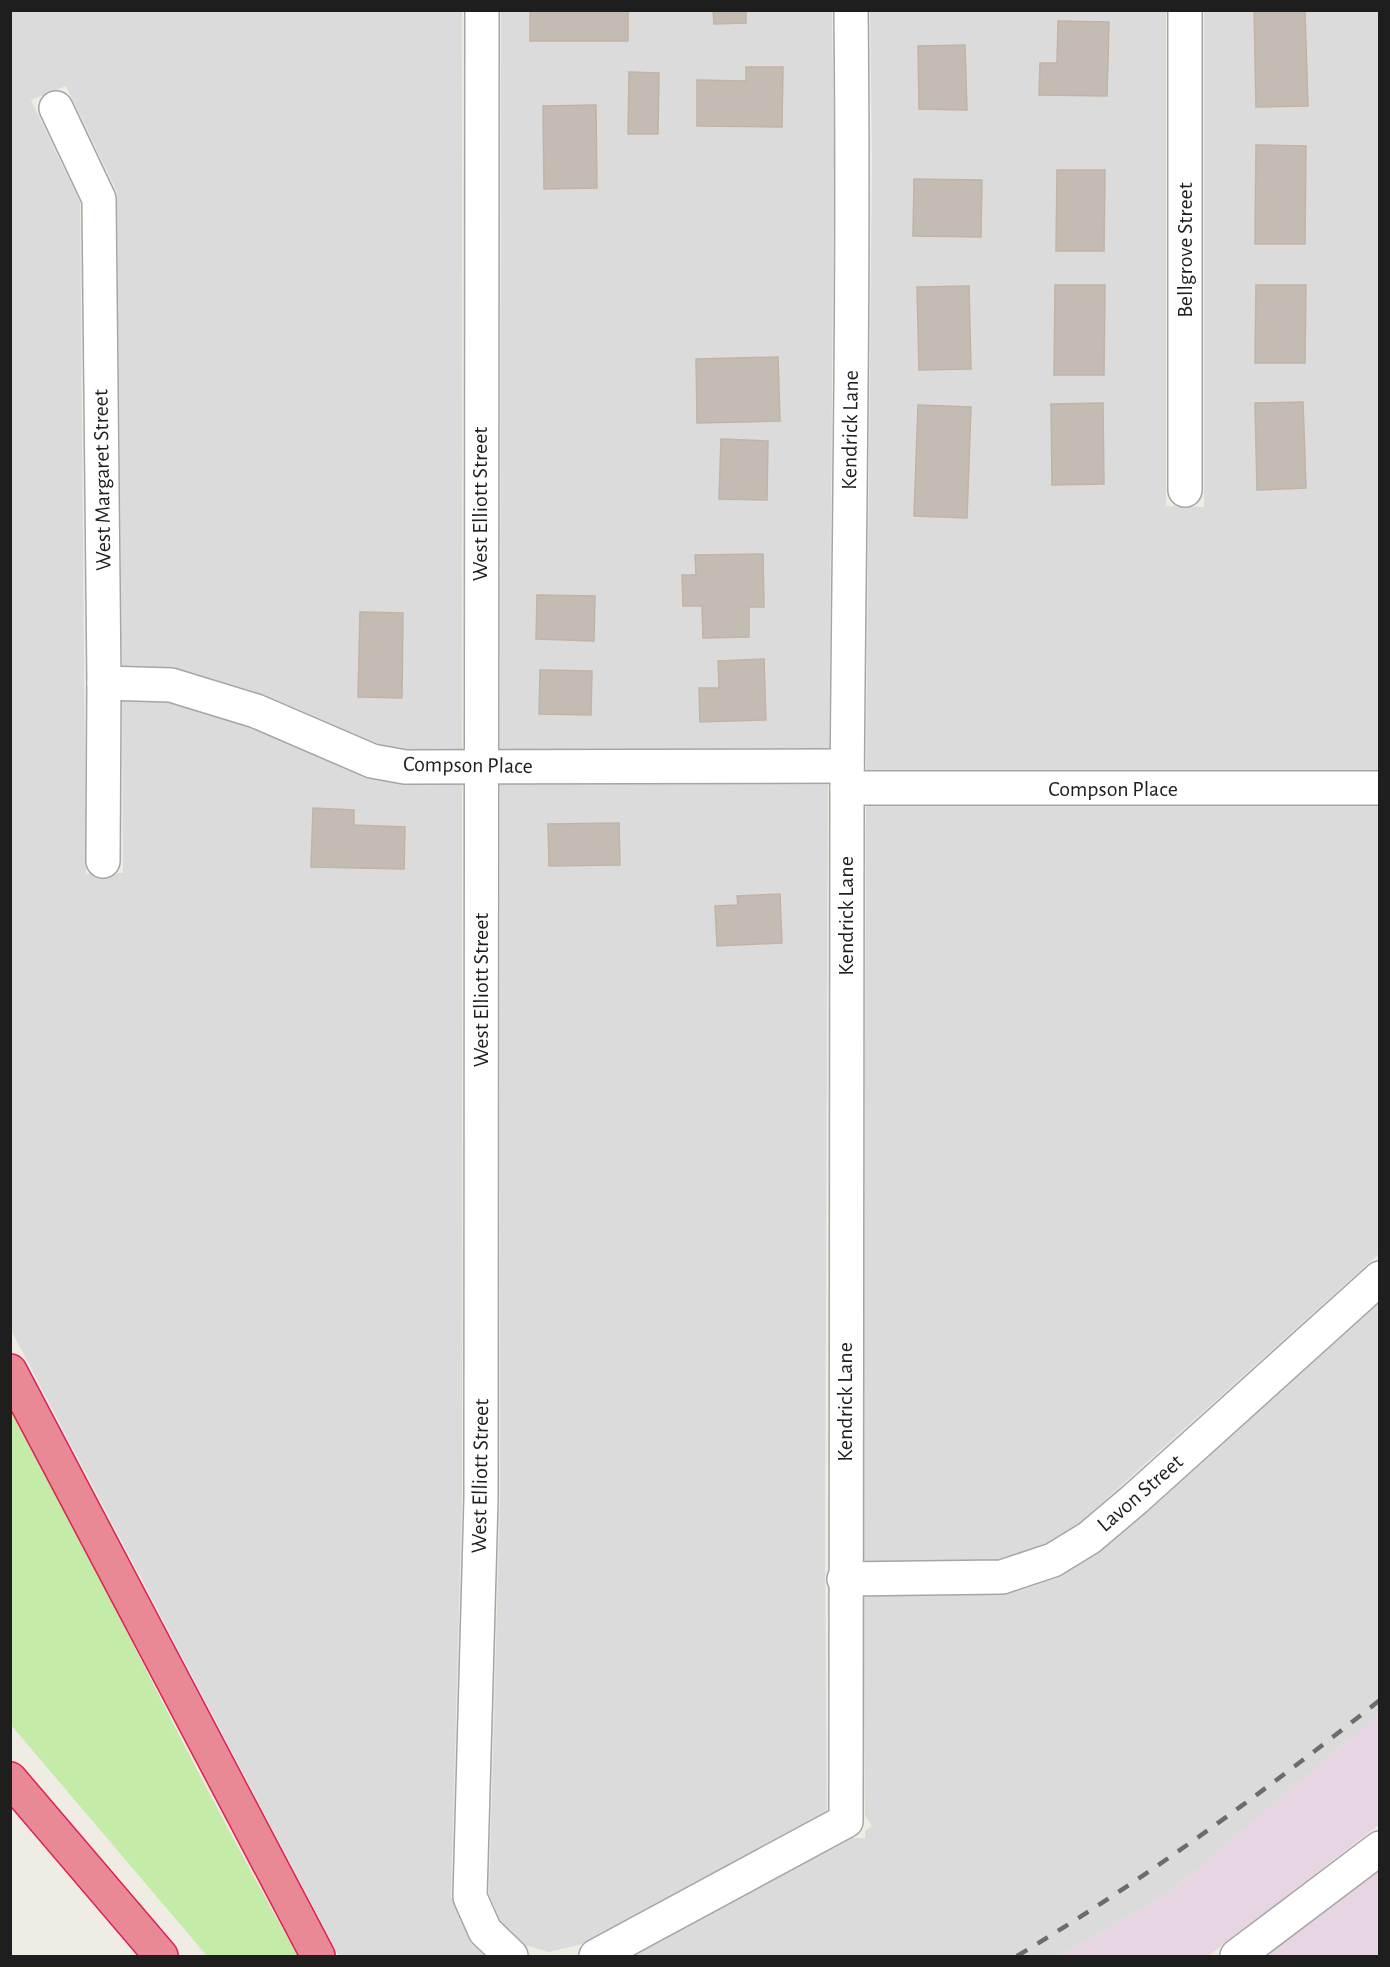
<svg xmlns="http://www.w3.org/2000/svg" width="1390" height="1967" font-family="'Alegreya Sans',sans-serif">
	<rect width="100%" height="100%" fill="#efece4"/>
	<g fill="#dcdbdb">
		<polygon points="12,10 462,11 462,749 407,750 379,745 264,696 178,669 122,667 117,192 66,86 31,100 80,202 86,874 123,873 122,701 168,702 249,727 368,777 405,784 462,783 462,1499 451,1897 471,1943 485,1956 339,1956 11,1330 10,12"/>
		<polygon points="501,11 832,11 834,154 829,749 500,749"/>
		<polygon points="870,11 1166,11 1166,506 1204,507 1204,11 1379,11 1379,771 866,771 872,154"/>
		<polygon points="828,782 825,1562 827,1812 582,1944 549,1952 525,1945 501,1922 489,1894 500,1499 500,783"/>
		<polygon points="866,805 1379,805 1379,1254 1077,1525 1044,1545 999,1560 863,1562"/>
		<polygon points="1379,1303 1379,1714 1169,1893 1060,1956 632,1956 851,1838 865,1838 865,1831 872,1826 865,1816 863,1596 928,1596 1009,1593 1059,1576 1100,1552 1148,1511"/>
	</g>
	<g fill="#e8d5e4">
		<polygon points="1379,1714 1379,1825 1208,1956 1060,1956 1169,1893"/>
		<polygon points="1379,1870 1379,1956 1266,1956"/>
	</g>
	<path fill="#c5eba8" d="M 10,1402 C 51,1473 85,1548 122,1622 C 178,1734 236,1847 298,1956 L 207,1956 L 11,1725 Z"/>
	<g fill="#c4bcb3" stroke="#c1b3a6" stroke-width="1.5">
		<rect x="530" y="10" width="98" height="31"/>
		<polygon points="713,10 746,10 746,23 714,24"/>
		<polygon points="1254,10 1305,10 1308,106 1256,107"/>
		<polygon points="1058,21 1109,22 1107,96 1039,95 1040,63 1057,63"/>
		<polygon points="965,45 967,110 919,109 918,46"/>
		<polygon points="746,67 783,67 782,127 697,126 697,80 746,81"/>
		<polygon points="629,72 659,73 658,134 628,134"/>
		<polygon points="596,105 597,188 544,189 543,106"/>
		<polygon points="1256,145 1306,146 1305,244 1255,244"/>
		<polygon points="1057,170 1105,170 1104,251 1056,251"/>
		<polygon points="914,179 982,180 981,237 913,236"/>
		<polygon points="1055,285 1105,285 1104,375 1054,375"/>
		<polygon points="1256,285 1306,285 1305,363 1255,363"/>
		<polygon points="969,286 971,369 919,370 917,287"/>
		<polygon points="778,357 780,421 697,423 696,359"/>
		<polygon points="1303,402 1306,488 1257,490 1255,403"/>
		<polygon points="1103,403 1104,484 1052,485 1051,404"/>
		<polygon points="918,405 971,407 967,518 914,516"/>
		<polygon points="721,439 768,441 767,500 719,499"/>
		<polygon points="763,554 764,607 749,607 749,637 703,638 702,606 683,606 682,575 696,575 695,555"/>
		<polygon points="537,595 595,596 594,641 536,639"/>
		<polygon points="360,612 403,613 402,698 358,697"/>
		<polygon points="764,659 766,720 700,722 699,688 719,688 718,661"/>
		<polygon points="540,670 592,671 591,715 539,714"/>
		<polygon points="313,808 354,810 354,825 405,827 404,869 311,867"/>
		<polygon points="619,823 620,865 549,866 548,824"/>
		<polygon points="780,894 782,943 717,946 715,906 738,905 737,896"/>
	</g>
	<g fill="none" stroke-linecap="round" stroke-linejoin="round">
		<defs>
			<g id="minor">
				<polyline points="482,10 481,1499 470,1897 485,1931 511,1956"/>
				<polyline points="56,108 99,199 104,683 103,861"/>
				<polyline points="1185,490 1185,10"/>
				<polyline points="104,683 171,685 256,711 372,761 405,767 847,766"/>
				<polyline points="847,788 1380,788"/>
				<polyline points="844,1579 1002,1577 1053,1560 1089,1538 1135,1499 1380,1278"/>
				<path d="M 596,1956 L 846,1821 C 844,1478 844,1135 847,793 C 849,532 854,271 851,10"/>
				<polyline points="1237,1956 1380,1848"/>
			</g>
			<g id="highway">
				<polyline points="10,1371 318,1956"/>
				<polyline points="10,1779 161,1956"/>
			</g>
		</defs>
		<use href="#minor" stroke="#a5a5a5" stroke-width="36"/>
		<use href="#highway" stroke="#de2056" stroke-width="36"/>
		<use href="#minor" stroke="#fff" stroke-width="33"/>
		<use href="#highway" stroke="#e98995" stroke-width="33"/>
		<path stroke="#6c6c6c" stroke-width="4.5" stroke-dasharray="12 12" stroke-linecap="butt" d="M 1017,1956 C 1144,1880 1264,1792 1380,1700"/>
	</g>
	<g text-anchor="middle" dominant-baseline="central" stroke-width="4.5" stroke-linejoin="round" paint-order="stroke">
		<g font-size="22" fill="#1e1e1e" stroke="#fff">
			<text transform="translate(1185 250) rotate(-90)">Bellgrove Street</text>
			<text transform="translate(850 430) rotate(-89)">Kendrick Lane</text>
			<text transform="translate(102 480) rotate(-91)">West Margaret Street</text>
			<text transform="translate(480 504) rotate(-90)">West Elliott Street</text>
			<text transform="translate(468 765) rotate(1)">Compson Place</text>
			<text x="1113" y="789">Compson Place</text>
			<text transform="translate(846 916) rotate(-90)">Kendrick Lane</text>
			<text transform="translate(481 990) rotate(-90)">West Elliott Street</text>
			<text transform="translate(845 1402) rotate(-90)">Kendrick Lane</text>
			<text transform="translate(480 1476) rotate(-89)">West Elliott Street</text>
			<text transform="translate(1140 1493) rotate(-41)">Lavon Street</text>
		</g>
	</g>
	<rect width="1390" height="1967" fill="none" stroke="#1e1e1e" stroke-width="24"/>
</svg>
